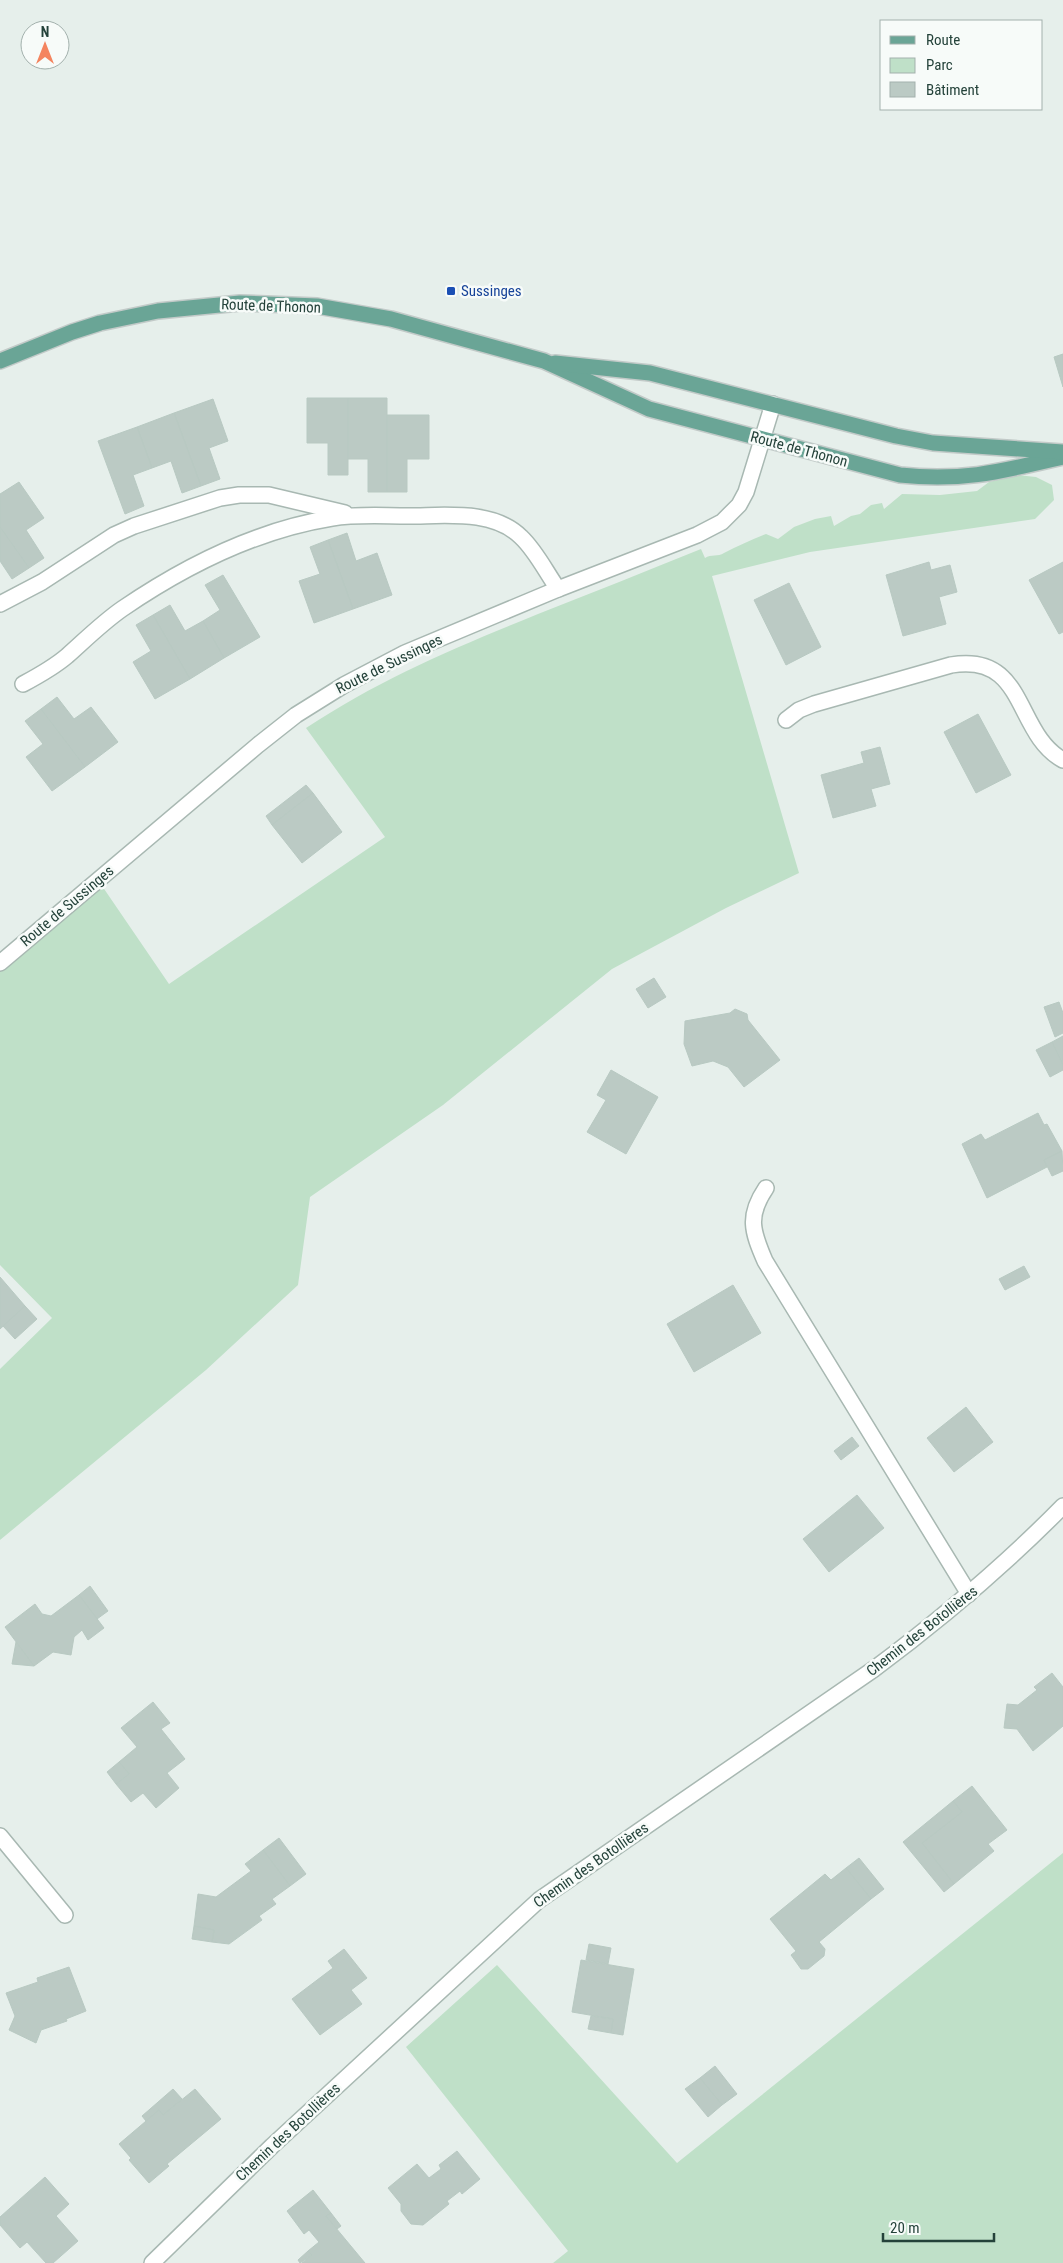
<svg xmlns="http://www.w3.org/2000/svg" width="1063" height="2263" font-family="'Roboto Condensed',sans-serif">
	<rect width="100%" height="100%" fill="#e6efeb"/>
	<g fill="#bfe0c8">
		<path d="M 1017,475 L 1036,477 L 1052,485 L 1054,500 L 1035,519 L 810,552 L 712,576 L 799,873 L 726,908 L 612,969 L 443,1105 L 310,1197 L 298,1285 L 206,1370 L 0,1540 L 0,1369 L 52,1318 L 0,1265 L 0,963 L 98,880 L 169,984 L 385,837 L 306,728 C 382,678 454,648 538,614 C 592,593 646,571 701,549 L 705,558 C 711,554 718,557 724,553 C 738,546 751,540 766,534 L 778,539 L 794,527 L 815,519 L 831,516 L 834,526 L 851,516 L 860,514 L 871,505 L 882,503 L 884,509 L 902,494 L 940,495 L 977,491 L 989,482 Z"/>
		<polygon points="1063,1853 1063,2263 553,2263 568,2251 406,2047 497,1965 677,2163"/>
	</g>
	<g fill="#bbcac4" stroke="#b8c9c2">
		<polygon points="1063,354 1063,387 1054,357"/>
		<polygon points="307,398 348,398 348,475 328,475 328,443 307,443"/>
		<polygon points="348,398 387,398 387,492 368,492 368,459 348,459"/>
		<polygon points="213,399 228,441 209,448 220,479 201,486 174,413"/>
		<polygon points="174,413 201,486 182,493 171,461 152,468 137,427"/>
		<polygon points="387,415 429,415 429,459 407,459 407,492 387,492"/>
		<polygon points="137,427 152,468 133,475 144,506 125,514 98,441"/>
		<polygon points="19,482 44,518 26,530 44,558 29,568 0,527 0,494"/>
		<polygon points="0,527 29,568 12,579 0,561"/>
		<polygon points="347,533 356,561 377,553 392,595 353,609 328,540"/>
		<polygon points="328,540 353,609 314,623 299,581 320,574 310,547"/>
		<polygon points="929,562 931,570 950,565 957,592 939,597 946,624 903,636 886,575"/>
		<polygon points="1063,562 1063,632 1059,634 1029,580"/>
		<polygon points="223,575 260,637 224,658 203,621 220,610 205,585"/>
		<polygon points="789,583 821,647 786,665 754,600"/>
		<polygon points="170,605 185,631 203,621 224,658 190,679 153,615"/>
		<polygon points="153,615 190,679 155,699 133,662 151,651 136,625"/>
		<polygon points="57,697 74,719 91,707 118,742 85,767 41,709"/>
		<polygon points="41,709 85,767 52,791 26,757 43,744 25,721"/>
		<polygon points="978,714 1011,775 976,793 944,732"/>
		<polygon points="880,747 890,784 871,789 876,806 833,818 821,775 864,763 861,752"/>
		<polygon points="306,785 313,793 272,825 266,816"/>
		<polygon points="313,793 342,832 302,863 272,825"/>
		<polygon points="654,978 666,997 648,1008 636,989"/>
		<polygon points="1059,1002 1063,1013 1063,1033 1055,1037 1044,1007"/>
		<polygon points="735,1009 747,1014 748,1020 780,1060 744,1087 728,1067 713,1061 692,1066 684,1044 685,1021 730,1013"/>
		<polygon points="1063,1036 1063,1065 1052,1042"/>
		<polygon points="1052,1042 1063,1065 1063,1070 1050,1077 1036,1050"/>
		<polygon points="611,1070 658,1097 626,1154 587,1132 606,1100 597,1095"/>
		<polygon points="1038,1113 1044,1125 1047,1124 1062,1151 1044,1160 1047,1167 987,1198 962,1144 981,1134 985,1140"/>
		<polygon points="1062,1151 1063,1171 1052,1176 1044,1160"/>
		<polygon points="1024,1266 1030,1277 1005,1290 999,1279"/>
		<polygon points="0,1277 25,1306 0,1329"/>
		<polygon points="733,1285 761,1333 694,1372 667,1324"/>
		<polygon points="25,1306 37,1319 15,1339 3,1326"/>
		<polygon points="966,1407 993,1442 954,1472 927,1438"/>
		<polygon points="852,1437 859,1446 841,1460 834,1451"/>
		<polygon points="857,1495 884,1528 829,1572 803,1539"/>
		<polygon points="90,1586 108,1611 97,1619 79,1595"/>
		<polygon points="79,1595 104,1628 88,1640 82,1630 74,1637 71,1655 53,1652 34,1666 5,1627 35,1604 42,1614 51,1616"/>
		<polygon points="16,1642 34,1666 12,1664"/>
		<polygon points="1052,1673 1063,1687 1063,1726 1033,1751 1017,1729 1004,1728 1007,1704 1018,1705 1037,1690 1034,1687"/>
		<polygon points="153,1702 170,1723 161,1729 185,1759 167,1773 179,1788 156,1808 143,1793 131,1802 116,1784 129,1774 119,1762 137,1747 121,1728"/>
		<polygon points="119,1762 129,1774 116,1784 107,1772"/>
		<polygon points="972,1786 1007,1830 988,1844 994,1851 954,1884 922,1843 962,1812 953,1801"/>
		<polygon points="953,1801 962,1812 922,1843 954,1884 944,1892 903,1842"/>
		<polygon points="279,1838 306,1874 290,1886 263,1850"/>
		<polygon points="263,1850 290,1886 272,1899 276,1904 259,1916 262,1920 229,1944 212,1942 214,1930 194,1926 198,1894 216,1897 251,1871 245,1864"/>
		<polygon points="859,1858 884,1889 871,1899 846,1868"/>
		<polygon points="846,1868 871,1899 819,1942 825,1949 824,1956 808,1969 801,1969 791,1955 796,1951 770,1919 825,1874 831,1880"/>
		<polygon points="194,1926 214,1930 212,1942 192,1939"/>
		<polygon points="589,1944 611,1948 608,1964 586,1960"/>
		<polygon points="344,1949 367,1978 351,1990 362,2004 320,2035 292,1999 333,1968 328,1961"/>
		<polygon points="581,1960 634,1969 623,2035 611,2033 613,2019 572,2012"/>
		<polygon points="69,1967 86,2011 66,2019 67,2021 41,2030 36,2043 9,2030 15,2016 6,1993 38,1982 37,1978"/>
		<polygon points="591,2016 613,2019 611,2033 588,2029"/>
		<polygon points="715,2066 737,2094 722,2105 700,2078"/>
		<polygon points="700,2078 722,2105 708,2117 685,2089"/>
		<polygon points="173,2089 182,2099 163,2115 159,2110 146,2121 142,2116"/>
		<polygon points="195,2089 221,2119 167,2164 169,2166 149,2183 129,2160 131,2158 119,2144 159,2110 163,2115"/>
		<polygon points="457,2151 480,2179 462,2194 460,2191 447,2201 449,2204 423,2225 411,2224 401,2211 401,2204 388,2188 417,2164 429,2178 441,2169 439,2165"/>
		<polygon points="45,2177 69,2204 56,2216 78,2241 53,2263 46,2263 27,2242 20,2248 0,2225 0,2217"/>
		<polygon points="313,2190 331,2213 326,2216 365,2263 302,2263 312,2255 308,2251 319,2242 309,2230 304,2234 287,2211"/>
		<polygon points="331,2213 341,2226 337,2229 326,2216"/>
		<polygon points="308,2251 312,2255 300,2263 298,2260"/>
	</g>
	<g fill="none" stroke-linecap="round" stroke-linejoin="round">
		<defs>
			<g id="minor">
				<polyline points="0,604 42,582 114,535 134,526 220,498 239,495 269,495 345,513"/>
				<path d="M 23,684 C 38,676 54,667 67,656 C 85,640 102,623 122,609 C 185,566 257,530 332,518 C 357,514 383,516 408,516 C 444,516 493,509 521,537 C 536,551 546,572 558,589"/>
				<path d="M 786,720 L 799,710 L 814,704 L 951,665 C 1027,652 1014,733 1063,760"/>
				<polyline points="0,963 258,745 296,715 344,685 405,653 558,589 697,535 722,522 739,505 746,492 773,404"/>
				<path d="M 766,1188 C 747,1216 752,1231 765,1261 L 969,1594"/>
				<polyline points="0,1836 65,1915"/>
				<path d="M 152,2263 L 272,2146 L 539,1900 L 874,1669 C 941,1619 1004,1566 1063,1506"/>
			</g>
			<g id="major">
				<path d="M 0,361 L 72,332 L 100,323 L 158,311 L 240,303 L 317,306 L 391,319 L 544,361 L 649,409 L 900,475 C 963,482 1003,471 1063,457"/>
				<polyline points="555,363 650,373 896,436 933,443 1063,452"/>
			</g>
		</defs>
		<use href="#minor" stroke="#a8b8b2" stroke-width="18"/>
		<use href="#major" stroke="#c2cac8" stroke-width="18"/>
		<use href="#minor" stroke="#fff" stroke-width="15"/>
		<use href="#major" stroke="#6aa596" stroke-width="15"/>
	</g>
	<rect fill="#1a4fb4" stroke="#f7fbf9" stroke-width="2" x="446" y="286" width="10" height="10" rx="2.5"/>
	<g text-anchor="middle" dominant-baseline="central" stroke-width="5" stroke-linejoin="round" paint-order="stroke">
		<g font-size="15" fill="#164399" stroke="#f7fbf9" text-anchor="start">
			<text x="461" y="291">Sussinges</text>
		</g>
		<g font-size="15" fill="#24423a" stroke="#f7fbf9">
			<text transform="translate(271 306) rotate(2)">Route de Thonon</text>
			<text transform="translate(799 449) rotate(15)">Route de Thonon</text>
			<text transform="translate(389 664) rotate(-26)">Route de Sussinges</text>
			<text transform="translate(67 906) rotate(-40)">Route de Sussinges</text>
			<text transform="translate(922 1631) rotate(-38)">Chemin des Botollières</text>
			<text transform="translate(591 1865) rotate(-35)">Chemin des Botollières</text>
			<text transform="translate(288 2132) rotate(-43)">Chemin des Botollières</text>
		</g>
	</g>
	<rect x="880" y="20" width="162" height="90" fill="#f7fbf9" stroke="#a3b1ad"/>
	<rect x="890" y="36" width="25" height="8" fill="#6aa596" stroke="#a3b1ad"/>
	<text x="926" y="45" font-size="15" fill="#24423a">Route</text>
	<rect x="890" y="58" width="25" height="15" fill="#bfe0c8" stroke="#a3b1ad"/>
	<text x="926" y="70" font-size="15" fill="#24423a">Parc</text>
	<rect x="890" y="82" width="25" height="15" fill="#bbcac4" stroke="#a3b1ad"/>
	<text x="926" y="95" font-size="15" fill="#24423a">Bâtiment</text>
	<g transform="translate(45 45)"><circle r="24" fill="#f7fbf9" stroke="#a3b1ad"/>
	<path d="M0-4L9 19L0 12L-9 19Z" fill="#f4845f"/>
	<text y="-8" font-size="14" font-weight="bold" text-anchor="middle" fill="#24423a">N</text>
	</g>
	<path d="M883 2233v8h111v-8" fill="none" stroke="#24423a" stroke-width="2.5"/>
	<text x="890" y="2233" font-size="15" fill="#24423a" stroke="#f7fbf9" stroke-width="4" paint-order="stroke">20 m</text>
</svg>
